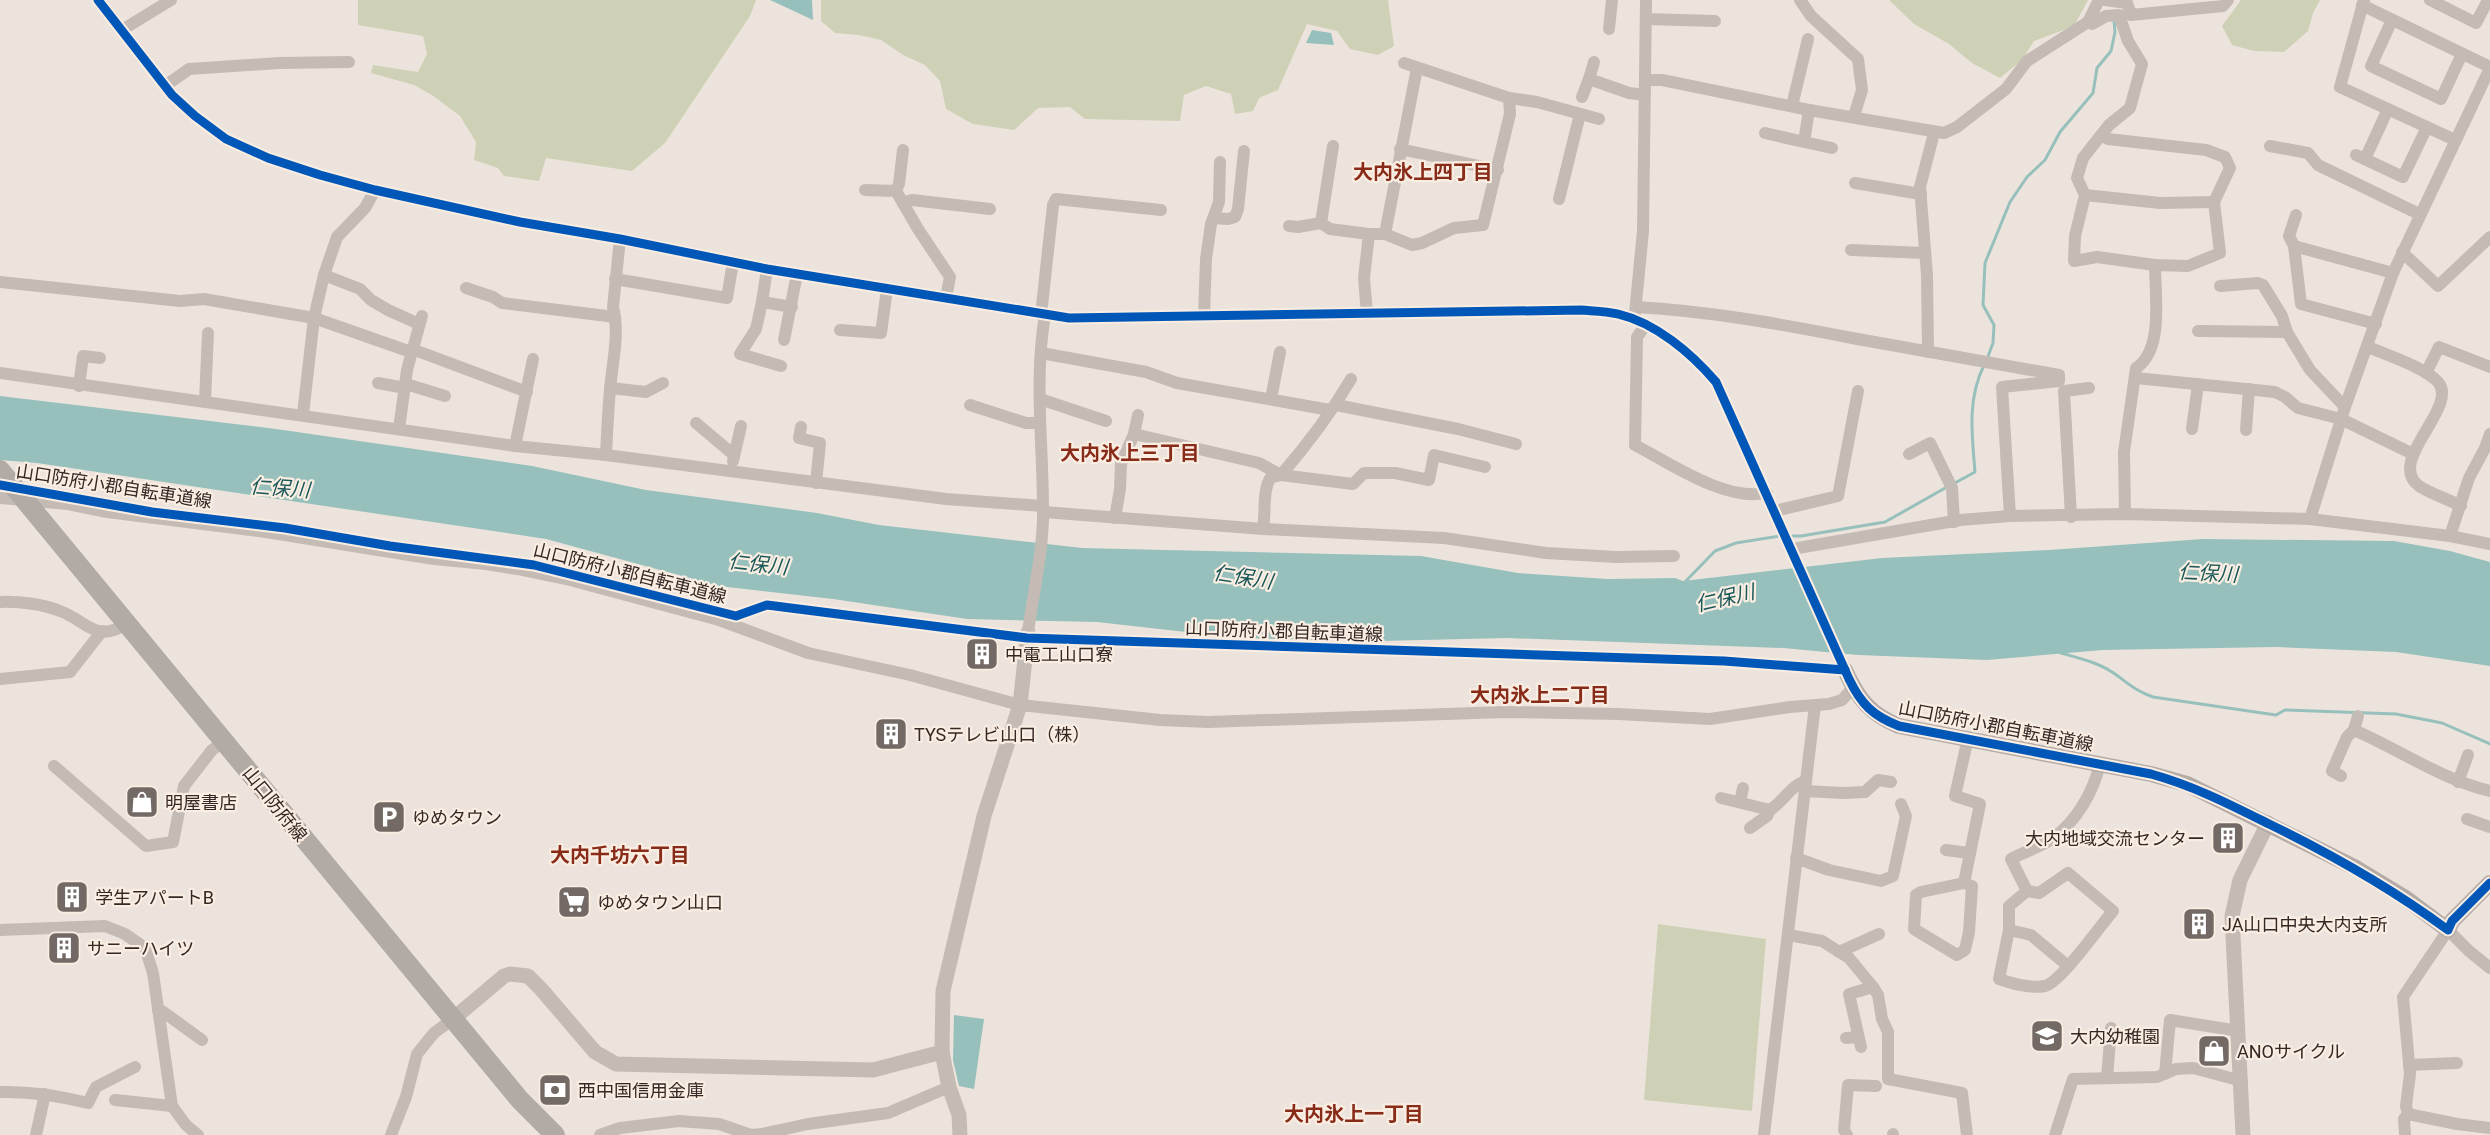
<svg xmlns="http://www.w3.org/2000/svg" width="2490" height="1135" font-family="Roboto,'Noto Sans JP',sans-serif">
	<rect width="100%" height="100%" fill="#ece4dc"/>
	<g fill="#ced1b5">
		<polygon points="358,0 756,0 750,16 665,143 632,171 546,158 539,181 504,176 498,168 474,160 476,142 460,116 432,95 414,85 371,73 373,65 418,72 427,54 423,36 358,25"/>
		<polygon points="821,0 1388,0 1394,46 1378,55 1350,49 1337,31 1307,24 1278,90 1259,98 1253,111 1235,114 1231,94 1206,86 1184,95 1180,121 1085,119 1070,107 1038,108 1014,130 973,124 946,109 940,81 925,65 903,55 881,40 859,35 835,33 821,21"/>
		<polygon points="1889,0 2088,0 2074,26 2034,41 2022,60 2000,78 1972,63 1949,44 1914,24"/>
		<polygon points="2241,0 2320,0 2313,13 2308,31 2284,52 2254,51 2232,45 2222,26"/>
		<polygon points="1658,924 1766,939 1752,1111 1644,1100"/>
	</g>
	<g fill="#97c0bc">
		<polygon points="770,0 812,0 813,20"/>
		<polygon points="1312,30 1331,33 1334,45 1306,43"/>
		<polygon points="0,396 276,429 532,466 646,490 817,513 879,525 1082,548 1421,556 1518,573 1608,579 1675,578 1683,581 1882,558 2049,550 2203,539 2394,541 2450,551 2490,562 2490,666 2396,652 2275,647 2103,650 1987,660 1858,655 1783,648 1507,638 1380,641 1239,638 1097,622 967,619 833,599 719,586 546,539 37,463 0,460"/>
		<polygon points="954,1015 984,1019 974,1089 959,1086 953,1060"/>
	</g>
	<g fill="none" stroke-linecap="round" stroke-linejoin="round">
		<g stroke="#97c0bc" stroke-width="3">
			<polyline points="1987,359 1993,343 1994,325 1983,305 1985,263 2010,202 2027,177 2045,160 2060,132 2093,93 2097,68 2111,51 2115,32 2114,20"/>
			<path d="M 1953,484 L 1975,472 C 1972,434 1967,400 1984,365"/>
			<polyline points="1790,536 1801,536 1885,522 1947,487"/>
			<polyline points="1684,583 1715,551 1736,543 1780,536"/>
			<path d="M 2061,653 C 2078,658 2097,662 2112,672 C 2127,682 2135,691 2153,697 L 2276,715 L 2285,710 L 2396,714 L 2442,723 L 2490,744"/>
		</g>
		<g stroke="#c4bbb5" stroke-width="12">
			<path d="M 98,0 L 172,95 L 195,116 L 226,139 L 268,158 L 320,175 L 375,190 L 520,222 L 620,239 L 767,269 L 1069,318 L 1581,310 C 1593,311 1606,311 1618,314 C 1656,323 1691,353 1716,382 L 1845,670"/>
			<polyline points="1800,0 1811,16 1858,59 1862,90 1854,116"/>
			<polyline points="2105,0 2127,3 2131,15 2223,6 2228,0"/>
			<polyline points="2364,0 2340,87 2455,140"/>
			<polyline points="2430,0 2476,23 2488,0"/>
			<polyline points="2362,5 2490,67"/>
			<polyline points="1646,19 1715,21"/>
			<polyline points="2392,20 2371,66 2441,99 2462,54"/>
			<polyline points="2088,22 2092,24 2106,16 2119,15 2128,41 2142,64 2130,108 2109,125 2083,158 2077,178 2085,195 2075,236 2074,261 2097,257 2155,265 2188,266 2220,253 2214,202 2230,168 2225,157 2206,150 2108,139 2101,135"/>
			<polyline points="1609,29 1612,0"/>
			<polyline points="122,30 171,0"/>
			<polyline points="1594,62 1589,79 1629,93 1645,95"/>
			<polyline points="1645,80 1662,80 1809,110 1944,133 1957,127 2006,89 2027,61 2088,22 2099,0"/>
			<polyline points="165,86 189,69 279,63 349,62"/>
			<polyline points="1582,97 1589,79"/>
			<polyline points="1509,98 1537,102 1599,119"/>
			<polyline points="1792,106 1808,39"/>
			<polyline points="1809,110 1804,142 1832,148"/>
			<polyline points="1765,133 1804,142"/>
			<polyline points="1333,146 1321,223 1330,229 1369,234 1364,278 1367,314"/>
			<polyline points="2270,146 2308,153 2318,165 2419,214"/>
			<polyline points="1400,149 1498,170"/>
			<polyline points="903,150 899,184 896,191 918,229 950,277 946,298"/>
			<polyline points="2356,155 2403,177 2427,127"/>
			<polyline points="2365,159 2388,109"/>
			<polyline points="1855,183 1921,194"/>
			<polyline points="865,190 896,191"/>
			<polyline points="2085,195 2160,203 2214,202"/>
			<polyline points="1559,199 1580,114"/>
			<polyline points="903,203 912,200 990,209"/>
			<polyline points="2296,215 2289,236 2294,246 2301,304 2376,324"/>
			<polyline points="1214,218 1228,219 1235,217 1238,209 1244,151"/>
			<polyline points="1289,226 1298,227 1321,223"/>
			<polyline points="1369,234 1385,234 1412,245 1422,243 1454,228 1483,225 1510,114 1509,98 1404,63"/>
			<polyline points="1385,234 1417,68"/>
			<polyline points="2294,246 2393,273"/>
			<polyline points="1851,250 1925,253"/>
			<polyline points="2402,252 2438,286 2490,237"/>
			<polyline points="767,269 762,302 792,307"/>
			<polyline points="324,275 360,289 371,300 388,310 419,324"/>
			<polyline points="615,279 727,298 733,262"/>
			<polyline points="0,282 180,301 204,299 314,318 411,352"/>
			<polyline points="2220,286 2258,283 2263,285 2282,316 2287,332"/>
			<polyline points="466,288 493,297 502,303 615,317"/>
			<polyline points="762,302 756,329 740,354 781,366"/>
			<path d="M 1636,307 C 1709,311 1780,324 1852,338 C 1921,350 1990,363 2059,375 L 2059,381 L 2002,387 L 2010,516"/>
			<polyline points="1635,313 1643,231 1646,0"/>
			<polyline points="1041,315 1053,205 1056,199 1161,210"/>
			<polyline points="1204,316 1206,259 1211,224 1219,202 1220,162"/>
			<path d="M 1645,326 L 1637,337 L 1635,445 C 1671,464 1726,502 1767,493"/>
			<polyline points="840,330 881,333 887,289"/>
			<polyline points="2198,331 2287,332 2310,370 2345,407"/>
			<polyline points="784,340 797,274"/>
			<path d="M 2368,347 C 2387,355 2424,367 2438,382 C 2460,407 2385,461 2419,486 C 2431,494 2448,499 2461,506"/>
			<polyline points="412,349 527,392"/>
			<polyline points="1928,352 1927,275 1920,187 1934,133"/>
			<polyline points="1041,353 1146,372 1177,383 1330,410"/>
			<polyline points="0,373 515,446 606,455 946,499 1043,506"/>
			<polyline points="2426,373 2439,347 2490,367"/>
			<polyline points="2136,378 2275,392 2285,397 2298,408 2341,419 2413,454"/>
			<polyline points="378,383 405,388"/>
			<polyline points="406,384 445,396"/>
			<polyline points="79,386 83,356 100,358"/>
			<polyline points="610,388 646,392 663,383"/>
			<polyline points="1040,399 1106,421"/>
			<polyline points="1271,399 1280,352"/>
			<polyline points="205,401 208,333"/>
			<polyline points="970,405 1026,423 1040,423"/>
			<polyline points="1336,405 1458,429 1516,444"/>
			<polyline points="303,414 314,318 324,275 337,237 365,208 375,190"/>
			<polyline points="696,423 734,455"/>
			<polyline points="801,427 799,438 820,443 816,483"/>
			<polyline points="399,429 407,370 422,316"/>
			<polyline points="2192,429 2198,384"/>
			<polyline points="2246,430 2249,389"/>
			<polyline points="1134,434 1259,463 1281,475 1353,484 1364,473 1395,473 1429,480 1434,455 1485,467"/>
			<polyline points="515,446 533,359"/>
			<polyline points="1909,454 1930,443 1952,488 1954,522"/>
			<path d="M 606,455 C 607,433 608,412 610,390 C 612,363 620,334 613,307 L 620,239"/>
			<polyline points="733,461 741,426"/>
			<polyline points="0,498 68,504 107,512 266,532 434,559 486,564 517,569 570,580 719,620 808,653 910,675 1020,705 1160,720 1208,722 1505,712 1618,714 1710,719 1790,707 1829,704 1842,700 1853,688"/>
			<polyline points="1775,511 1838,496 1858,391"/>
			<polyline points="1044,512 1263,529 1444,538 1546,553 1616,557 1674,556"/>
			<path d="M 2125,514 L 2124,452 L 2136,368 C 2164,350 2155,295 2155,265"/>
			<polyline points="2071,517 2064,391 2089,388"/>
			<polyline points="1115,518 1120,489 1121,464 1134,434 1138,415"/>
			<polyline points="2310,519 2345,407 2393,273 2490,68"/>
			<path d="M 1263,529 C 1266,513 1262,490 1271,477 L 1281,475 C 1307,445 1331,413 1351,379"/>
			<polyline points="2450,536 2469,478 2485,448 2490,434"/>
			<polyline points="1792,549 1960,520 2010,516 2125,514 2310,519 2450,536 2490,544"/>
			<path d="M 0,602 C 18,601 43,604 60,611 C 89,622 94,643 127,624"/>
			<path d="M 1028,632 C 1033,594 1044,546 1043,509 C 1043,444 1034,379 1045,315"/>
			<polyline points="0,679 70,672 102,631"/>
			<polyline points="2354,730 2358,716"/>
			<polyline points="54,766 146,846 173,842 184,786 212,750 224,741"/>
			<path d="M 2341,776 L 2332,771 L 2347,737 L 2354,730 C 2400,750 2441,779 2490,791"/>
			<polyline points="2458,782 2468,755"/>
			<polyline points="1805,791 1843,793 1865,792 1878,780 1891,782"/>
			<path d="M 1721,798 L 1770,810 C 1783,802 1791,785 1806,781"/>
			<polyline points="1740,802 1743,788"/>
			<polyline points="2467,819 2490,827"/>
			<polyline points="1750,828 1767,816 1770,810"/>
			<polyline points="1946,850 1969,853"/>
			<polyline points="1796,858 1829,870 1881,881 1893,876 1906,816 1901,804"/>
			<polyline points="1964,883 1972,886 1969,932 1965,950 1957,955 1914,929 1916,895 1921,892 1964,883 1980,804 1955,796 1968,738"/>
			<path d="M 2027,891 L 2039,893 L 2068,873 L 2113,911 C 2100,926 2060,983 2045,986 C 2030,989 2012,983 1999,979 L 2009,930 L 2009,906 L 2027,891 L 2011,859 C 2024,852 2041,847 2053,838 C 2077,821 2093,792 2100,764"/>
			<polyline points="0,930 105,926 125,934 145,948 153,973 172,1106 186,1125 198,1135"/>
			<polyline points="2009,930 2031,935 2068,966"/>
			<polyline points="1788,935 1822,941 1849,958 1873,987 1878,995 1882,1019 1888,1032 1888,1079 1962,1093 1967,1135"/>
			<polyline points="1839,952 1879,934"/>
			<polyline points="2490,968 2469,951 2448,930 2403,997 2410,1074 2406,1106 2408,1114 2457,1124 2490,1128"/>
			<polyline points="158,1010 162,1011 202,1040"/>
			<polyline points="1846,1038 1858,1037"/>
			<polyline points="1861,1047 1849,994 1873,987"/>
			<polyline points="2409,1065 2457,1063"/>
			<polyline points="2165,1074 2170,1020 2239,1031"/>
			<polyline points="2107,1078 2111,1028"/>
			<path d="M 0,1092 C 31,1091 58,1096 88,1103 L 96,1087 L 135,1067"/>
			<polyline points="115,1100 172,1106"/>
			<polyline points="36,1135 45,1094"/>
			<polyline points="391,1135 406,1097 417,1054 434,1033 453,1019"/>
			<polyline points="600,1135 620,1128 679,1121 719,1124 751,1135 762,1134 808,1124 888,1113 949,1087"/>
			<polyline points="1764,1135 1815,705"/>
			<polyline points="1847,1135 1844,1130 1848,1085 1876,1086"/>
			<polyline points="1893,1135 1893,1134"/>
			<polyline points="2055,1135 2073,1079 2157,1077 2176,1069 2193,1068 2242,1081"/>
			<polyline points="2405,1135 2404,1119 2408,1114"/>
		</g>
		<g stroke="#c4bbb5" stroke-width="15">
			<polyline points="453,1019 504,976 510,974 528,976 541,989 595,1052 616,1064 873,1070 942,1052"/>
			<polyline points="960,1135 959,1115 949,1087 942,1052 943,991 984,816 1020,705 1028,632"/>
			<polyline points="2243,1135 2232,916 2240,880 2268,823"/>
		</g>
		<path stroke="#b5aba6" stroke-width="16" d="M 1845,670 C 1858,699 1870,714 1899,726 L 2151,774 L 2187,784 L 2356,868 L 2404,897 L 2448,930 L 2452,921 L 2490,883"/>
		<polyline stroke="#b2aaa5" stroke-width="20" points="0,470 520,1100 555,1135"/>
		<defs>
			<g id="cycleway">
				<path d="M 98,0 L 172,95 L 195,116 L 226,139 L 268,158 L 320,175 L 375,190 L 520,222 L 620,239 L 767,269 L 1069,318 L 1581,310 C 1593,311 1606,311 1618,314 C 1656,323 1691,353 1716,382 L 1849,679 C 1861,704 1873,716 1899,726 L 2151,774 C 2194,786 2229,804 2269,824 C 2333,855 2391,888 2448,930 L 2452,921 L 2490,883"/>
				<polyline points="0,485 152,512 285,528 390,546 534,565 736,616 767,605 1027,638 1724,661 1845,670"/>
			</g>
		</defs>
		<use href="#cycleway" stroke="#faede2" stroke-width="13"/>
		<use href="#cycleway" stroke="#0057b8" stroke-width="9"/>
	</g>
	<defs>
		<symbol id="building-square" viewBox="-11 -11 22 22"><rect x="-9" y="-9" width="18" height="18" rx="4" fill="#746a65" stroke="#faede2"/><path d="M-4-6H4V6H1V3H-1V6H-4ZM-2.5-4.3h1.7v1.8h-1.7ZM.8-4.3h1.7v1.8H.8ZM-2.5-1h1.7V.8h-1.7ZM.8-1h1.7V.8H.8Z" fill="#fff"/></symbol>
		<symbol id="shop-square" viewBox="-11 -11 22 22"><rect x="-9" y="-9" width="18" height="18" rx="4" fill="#746a65" stroke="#faede2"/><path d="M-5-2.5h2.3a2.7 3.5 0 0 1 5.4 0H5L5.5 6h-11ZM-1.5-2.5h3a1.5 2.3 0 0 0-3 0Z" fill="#fff"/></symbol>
		<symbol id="parking-square" viewBox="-11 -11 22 22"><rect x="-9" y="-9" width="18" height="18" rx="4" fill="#746a65" stroke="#faede2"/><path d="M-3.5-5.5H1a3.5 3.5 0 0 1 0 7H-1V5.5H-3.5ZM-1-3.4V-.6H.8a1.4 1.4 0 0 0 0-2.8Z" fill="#fff"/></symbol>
		<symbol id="supermarket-square" viewBox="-11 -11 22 22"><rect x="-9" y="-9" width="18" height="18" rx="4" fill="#746a65" stroke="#faede2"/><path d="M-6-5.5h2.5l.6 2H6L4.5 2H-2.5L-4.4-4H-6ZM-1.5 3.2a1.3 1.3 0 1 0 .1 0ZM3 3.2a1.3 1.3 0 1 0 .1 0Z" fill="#fff"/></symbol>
		<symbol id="school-square" viewBox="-11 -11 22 22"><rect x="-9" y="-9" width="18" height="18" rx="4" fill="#746a65" stroke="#faede2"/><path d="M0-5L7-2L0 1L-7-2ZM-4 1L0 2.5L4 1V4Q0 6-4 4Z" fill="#fff"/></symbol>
		<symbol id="bank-square" viewBox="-11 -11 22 22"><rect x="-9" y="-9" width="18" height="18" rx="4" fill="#746a65" stroke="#faede2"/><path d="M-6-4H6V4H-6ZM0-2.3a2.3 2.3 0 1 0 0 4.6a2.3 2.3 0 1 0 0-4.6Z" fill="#fff"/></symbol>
	</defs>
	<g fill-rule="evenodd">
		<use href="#building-square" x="963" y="635" width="38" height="38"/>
		<use href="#building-square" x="872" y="715" width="38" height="38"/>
		<use href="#shop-square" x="123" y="783" width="38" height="38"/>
		<use href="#parking-square" x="370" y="798" width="38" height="38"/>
		<use href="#building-square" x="2209" y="819" width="38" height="38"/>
		<use href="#building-square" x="53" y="878" width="38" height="38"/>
		<use href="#supermarket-square" x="555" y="883" width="38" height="38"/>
		<use href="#building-square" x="2180" y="905" width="38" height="38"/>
		<use href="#building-square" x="45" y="929" width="38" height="38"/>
		<use href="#school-square" x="2028" y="1017" width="38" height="38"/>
		<use href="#shop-square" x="2195" y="1032" width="38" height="38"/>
		<use href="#bank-square" x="536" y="1071" width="38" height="38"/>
	</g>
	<g text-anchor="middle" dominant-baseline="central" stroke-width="4.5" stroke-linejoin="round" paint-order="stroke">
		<g font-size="18" fill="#342825" stroke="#faede2">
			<text transform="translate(114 486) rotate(9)">山口防府小郡自転車道線</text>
			<text transform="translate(630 573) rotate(14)">山口防府小郡自転車道線</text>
			<text transform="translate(1284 631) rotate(2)">山口防府小郡自転車道線</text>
			<text transform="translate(1996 726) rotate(11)">山口防府小郡自転車道線</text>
			<text transform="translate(275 804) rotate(51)">山口防府線</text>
		</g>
		<g font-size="18" fill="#342825" stroke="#faede2" text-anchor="start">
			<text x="1005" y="654">中電工山口寮</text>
			<text x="914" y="734">TYSテレビ山口（株）</text>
			<text x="165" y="802">明屋書店</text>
			<text x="412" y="817">ゆめタウン</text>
			<text x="2205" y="838" text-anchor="end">大内地域交流センター</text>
			<text x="95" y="897">学生アパートB</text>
			<text x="597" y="902">ゆめタウン山口</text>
			<text x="2222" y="924">JA山口中央大内支所</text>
			<text x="87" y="948">サニーハイツ</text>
			<text x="2070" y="1036">大内幼稚園</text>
			<text x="2237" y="1051">ANOサイクル</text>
			<text x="578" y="1090">西中国信用金庫</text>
		</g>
		<g font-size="20" font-weight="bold" fill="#882c19" stroke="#faede2">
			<text x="1423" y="172">大内氷上四丁目</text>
			<text x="1130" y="453">大内氷上三丁目</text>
			<text x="1540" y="695">大内氷上二丁目</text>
			<text x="620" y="855">大内千坊六丁目</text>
			<text x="1354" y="1114">大内氷上一丁目</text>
		</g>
		<g font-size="20" font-style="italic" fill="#185858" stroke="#faede2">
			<text transform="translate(280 488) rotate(4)">仁保川</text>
			<text transform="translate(758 564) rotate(6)">仁保川</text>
			<text transform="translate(2208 573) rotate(3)">仁保川</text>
			<text transform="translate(1243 577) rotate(9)">仁保川</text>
			<text transform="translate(1725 598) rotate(-13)">仁保川</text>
		</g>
	</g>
</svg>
